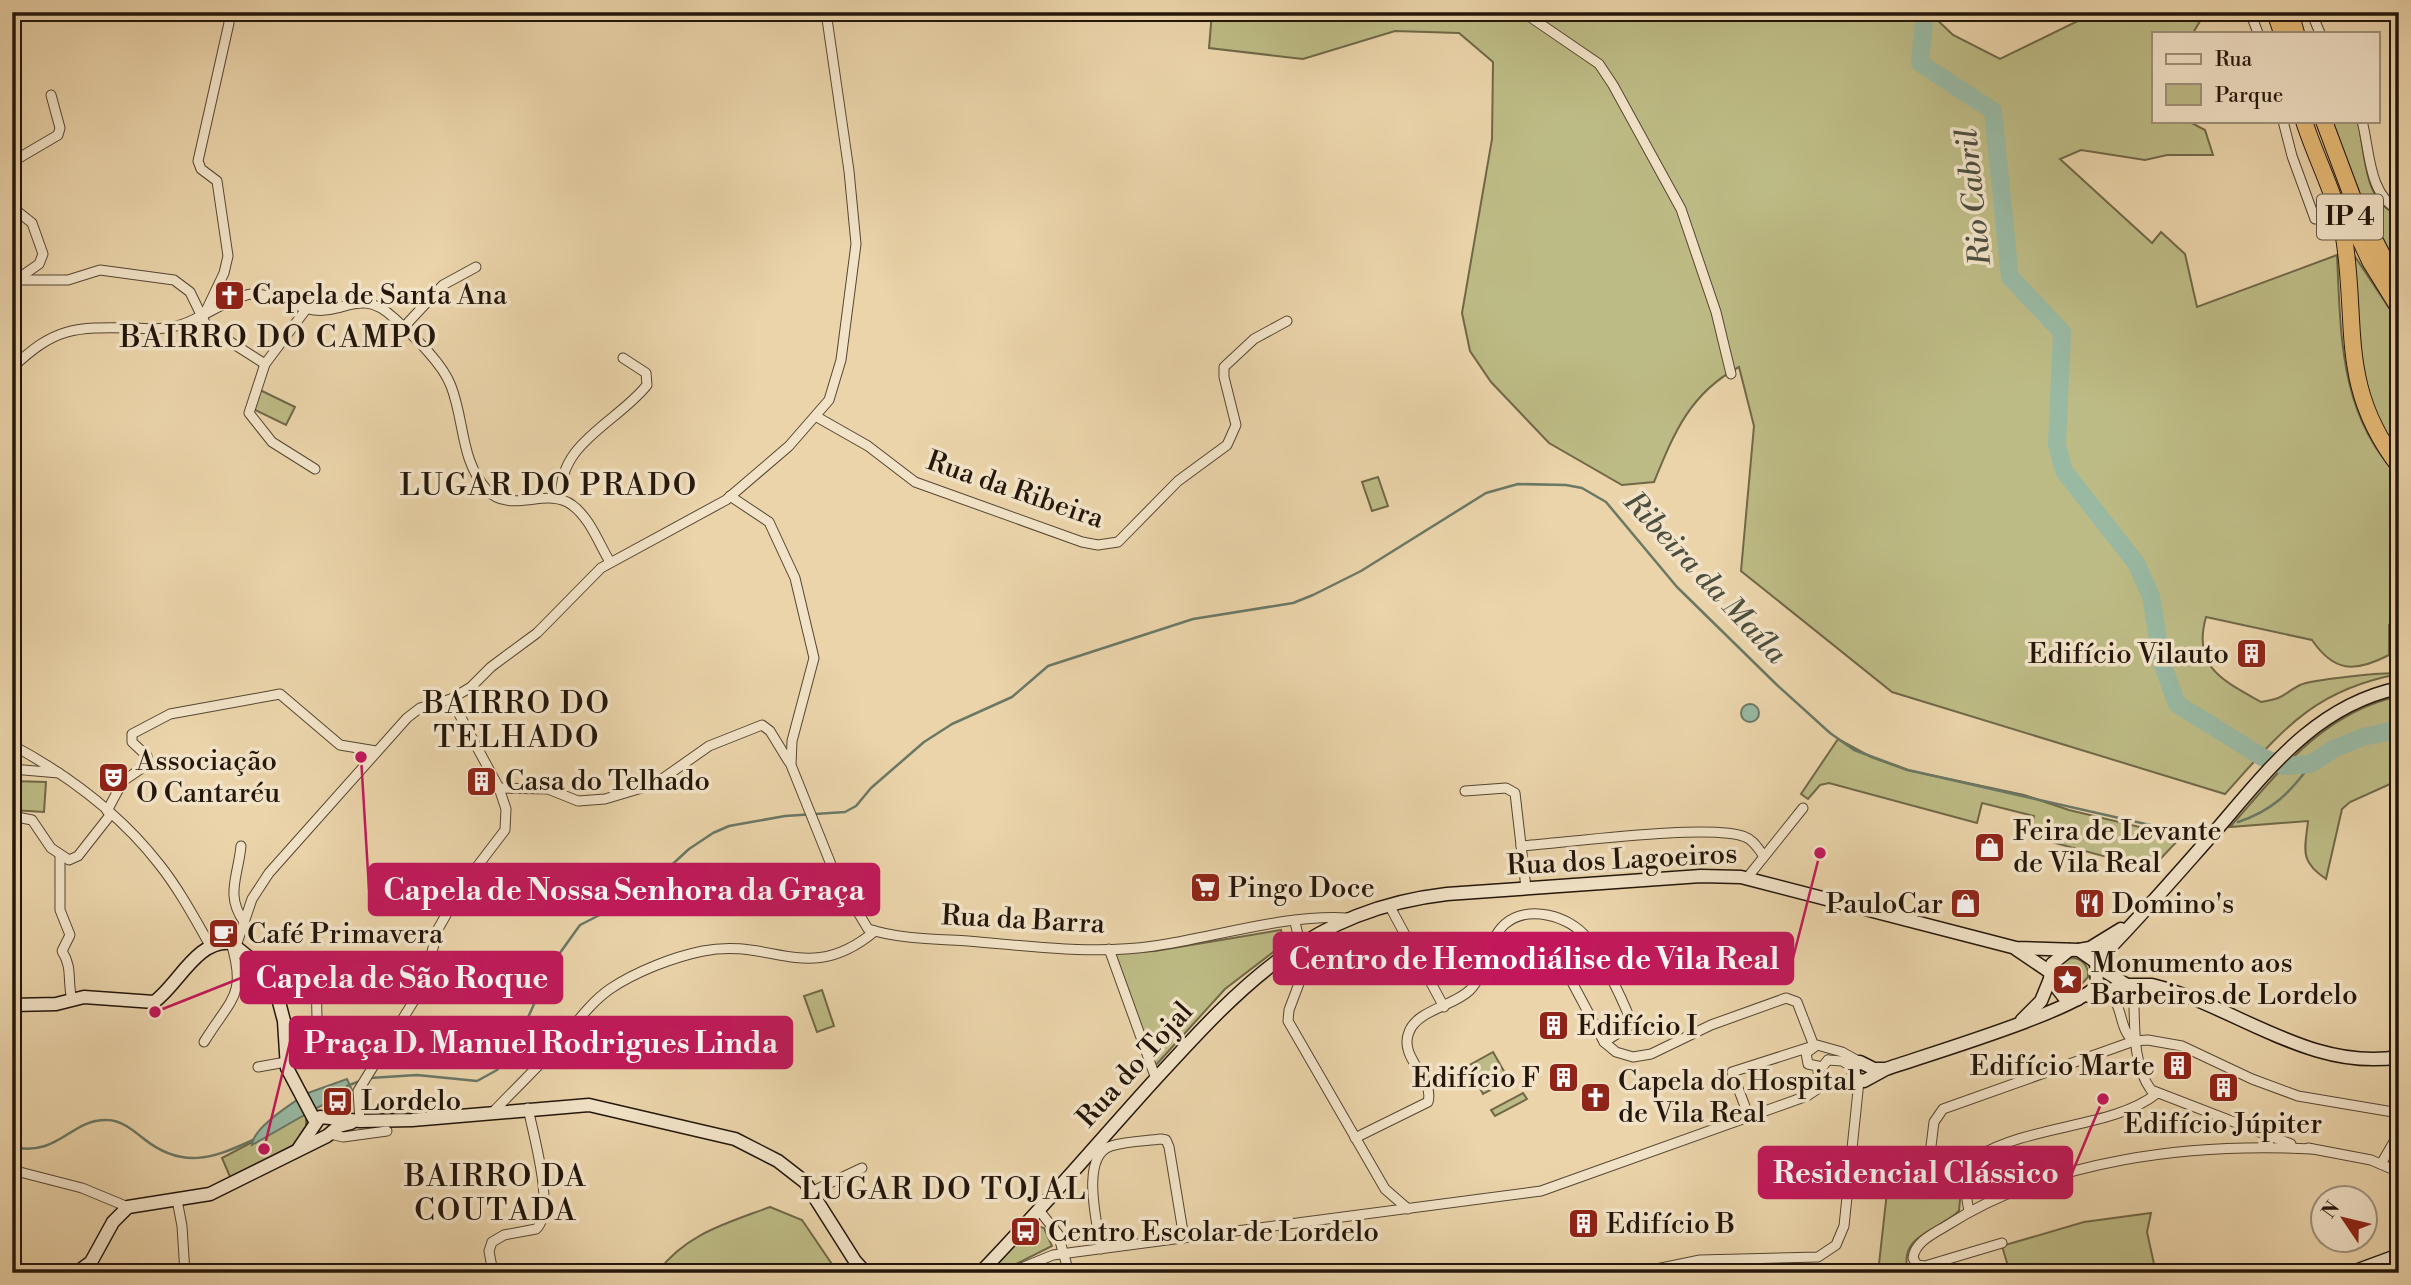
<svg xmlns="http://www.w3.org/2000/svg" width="2411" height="1285" font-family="'Libre Bodoni',serif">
	<rect width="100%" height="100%" fill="#ebd4aa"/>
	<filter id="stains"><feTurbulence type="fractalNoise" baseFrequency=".00286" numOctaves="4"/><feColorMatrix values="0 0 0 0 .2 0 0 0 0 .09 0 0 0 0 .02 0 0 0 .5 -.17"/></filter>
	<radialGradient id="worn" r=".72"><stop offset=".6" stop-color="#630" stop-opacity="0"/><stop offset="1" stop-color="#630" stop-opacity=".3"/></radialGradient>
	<g fill="#bdbb85" stroke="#706848" stroke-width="2">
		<path d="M 1212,12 L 1929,12 L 1953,35 L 2000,59 L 2096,12 L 2202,12 L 2203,16 L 2193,33 L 2154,33 L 2154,121 L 2188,121 L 2205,130 L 2213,155 L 2167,155 L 2145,160 L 2081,150 L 2060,159 L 2152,243 L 2161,232 L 2185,254 L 2197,307 L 2337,255 C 2341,335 2339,415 2399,477 L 2399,624 L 2389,625 L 2389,655 C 2354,673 2334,672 2312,640 L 2206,617 C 2192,667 2222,680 2261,702 C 2286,698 2281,695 2300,685 C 2310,680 2390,671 2399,674 C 2312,690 2281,732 2225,794 L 1892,692 L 1741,571 L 1754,426 L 1739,367 C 1690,393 1674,433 1654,482 L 1622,485 L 1549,443 L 1491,382 L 1470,351 L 1462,313 L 1492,139 L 1493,62 L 1459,33 L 1395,31 L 1303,59 L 1209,48 Z"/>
		<path d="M 2332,121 L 2358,121 C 2365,149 2363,206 2399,214 L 2399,270 L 2360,194 Z"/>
		<path d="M 2352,252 L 2399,323 L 2399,452 C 2351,385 2356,330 2352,252 Z"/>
		<polygon points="260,390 295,407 286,425 251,408"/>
		<polygon points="1378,477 1388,506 1372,511 1362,482"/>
		<path d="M 2399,696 L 2399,780 L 2350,802 L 2342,809 L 2326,879 C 2299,861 2305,850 2308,821 L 2230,827 C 2279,772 2322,713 2399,696 Z"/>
		<polygon points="1838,739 1871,757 1907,770 2024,795 2069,810 2181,837 2151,869 2029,836 2034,816 1982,803 1977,823 1829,783 1820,785 1808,799 1801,794"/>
		<polygon points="12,781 46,782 44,812 12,810"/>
		<polygon points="1281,930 1285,943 1225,989 1155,1066 1115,953 1155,951"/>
		<path d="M 2071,958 C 2082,958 2089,966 2088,977 L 2078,988 L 2063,985 L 2058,977 L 2062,963 Z"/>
		<polygon points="822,990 834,1026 817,1032 804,996"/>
		<polygon points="1493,1052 1509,1080 1483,1094 1468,1066"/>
		<polygon points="1523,1093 1527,1099 1495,1116 1491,1110"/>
		<polygon points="306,1114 306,1131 299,1142 231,1179 222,1158"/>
		<path d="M 1890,1165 C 1900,1165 1915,1163 1925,1167 C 1940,1173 1947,1173 1963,1166 L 1959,1211 C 1937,1232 1898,1234 1908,1273 L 1878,1273 Z"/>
		<path d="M 770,1207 L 802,1220 L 838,1273 L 657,1273 C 685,1234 727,1223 770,1207 Z"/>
		<polygon points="2151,1213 2147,1232 2156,1273 2010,1273 2002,1246 2084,1222"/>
		<polygon points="1031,1224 1044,1228 1052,1246 1004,1270 997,1260"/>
	</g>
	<g fill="#99b9a3" stroke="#6a7866" stroke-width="2">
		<circle cx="1750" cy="713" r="9"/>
		<polygon points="347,1079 352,1090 315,1109 305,1094"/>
		<path d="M 297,1100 L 306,1114 L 252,1145 C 253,1129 284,1109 297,1100 Z"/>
	</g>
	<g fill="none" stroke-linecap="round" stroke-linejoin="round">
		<g stroke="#6a7866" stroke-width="2.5">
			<path d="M 2238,822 C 2272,811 2290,793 2311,764"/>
			<polyline points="370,1078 417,1075 477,1081 497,1070 517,1042 552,964 580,925 639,895 689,849 713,833 729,826 785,816 845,812 856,806 871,788 924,742 952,724 1012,697 1048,666 1193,619 1293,603 1313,595 1361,571 1486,493 1518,484 1566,485 1582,488 1606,502 1677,587 1777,685 1830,733 1854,750 1908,770 2159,827 2193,829"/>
			<polyline points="347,1086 360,1081"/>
			<path d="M 12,1147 C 60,1157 70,1119 107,1120 C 121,1120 133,1130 144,1139 C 182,1169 212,1159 253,1140"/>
		</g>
		<polyline stroke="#99b9a3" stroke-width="18" points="1925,12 1920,63 1993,111 2010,277 2062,332 2057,445 2064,471 2136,563 2151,596 2162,663 2177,704 2262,757 2284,766 2311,764 2333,749 2363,737 2399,729"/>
		<defs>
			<g id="street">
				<polyline points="1523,12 1599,64 1613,85 1681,209 1716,312 1731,374"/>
				<polyline points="2250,12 2258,33"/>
				<polyline points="2311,12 2320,33"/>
				<polyline points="2283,121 2292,156 2315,219"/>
				<path d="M 2362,121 C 2370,150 2368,195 2399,210"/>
				<polyline points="12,162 58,135 60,128 51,95"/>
				<polyline points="12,207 32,223 43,254 39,264 16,280"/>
				<polyline points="12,280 68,280 100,270 174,280 190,292 207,327 265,364"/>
				<polyline points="307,308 265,364 249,413 272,442 315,469"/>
				<polyline points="204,315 224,273 228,256 217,181 201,169 198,161 229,23 228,15 223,12"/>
				<polyline points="403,328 443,285 476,267"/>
				<path d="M 12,368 C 55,327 74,327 132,328 C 149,329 164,330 180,325 C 201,319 234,295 252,294 C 273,294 294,307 314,310 C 345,314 361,287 394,318 C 413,336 442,362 451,386 C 465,422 460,460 487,490 C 510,515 547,486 572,505 C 590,518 599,544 610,562"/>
				<polyline points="817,417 868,446 915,482 1082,542 1098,545 1118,542 1178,481 1227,445 1236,425 1224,377 1224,367 1254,339 1287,321"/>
				<path d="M 730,496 L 769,522 L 795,578 L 814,658 L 792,741 L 791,765 L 834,872 L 868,929 C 899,939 935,939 968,941 C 1029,946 1092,955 1154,946 C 1216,937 1286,914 1348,918"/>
				<path d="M 561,499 C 557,443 617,423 647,385 L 646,373 L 623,358"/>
				<path d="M 12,745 C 68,775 120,814 159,864 C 179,889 195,919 211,947"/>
				<polyline points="12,769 59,773"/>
				<polyline points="499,788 548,789 578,801 605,799 655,784 709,746 762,725 770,731 789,762"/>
				<polyline points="1465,791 1506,788 1515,793 1526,888"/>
				<polyline points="107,811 123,781 148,764 147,756 132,742 132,734 170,714 280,694 340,745 376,751"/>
				<polyline points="12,816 32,820 51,848 69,860 78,856 111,814"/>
				<path d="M 241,846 C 238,877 225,895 244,922"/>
				<path d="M 1521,846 C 1566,843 1711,823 1745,837 C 1754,840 1758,849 1764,856"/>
				<path d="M 60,856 L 60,910 L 70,935 L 62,951 C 73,968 67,981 72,1000"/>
				<polyline points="1747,878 1803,808"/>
				<polyline points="1389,905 1444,1007"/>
				<polyline points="1295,922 1300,944"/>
				<polyline points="1579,931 1566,958 1565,969 1604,1042 1616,1052 1633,1057 1651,1054 1711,1025 1786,998 1797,1002 1814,1046"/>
				<polyline points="236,946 252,899 269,873 407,718 420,708 451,699 471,687 491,667 537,633 601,568 726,500 789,446 829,400 841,360 856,244 849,171 826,12"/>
				<polyline points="1109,949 1156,1079"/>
				<polyline points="1309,957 1289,1010 1288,1021 1385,1189 1408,1209"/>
				<polyline points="274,983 291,978 316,980 317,1017"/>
				<path d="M 2133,984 C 2136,1018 2130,1061 2151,1090 L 2291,1144"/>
				<path d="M 2105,991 C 2125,1002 2117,1029 2134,1041"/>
				<path d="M 204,1042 C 231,998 247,996 231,943"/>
				<polyline points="1828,1060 1822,1067 1808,1064 1806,1053 1817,1045 1842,1052 1860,1062"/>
				<polyline points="1828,1060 1842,1061 1853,1067"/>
				<polyline points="258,1067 286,1062"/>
				<path d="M 493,1112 C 512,1092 533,1072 552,1051 C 571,1031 587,1005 610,989 C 635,972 673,957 703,951 C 772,937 808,987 875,931"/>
				<polyline points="1749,1117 1732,1072 1810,1047"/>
				<polyline points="360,1121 358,1091 423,986 438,929 463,885 505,830 506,809 499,788 451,699"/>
				<polyline points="330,1134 343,1137 387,1131"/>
				<path d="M 1355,1138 L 1428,1102 C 1435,1078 1398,1058 1409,1032 C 1417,1010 1454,1006 1470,990 C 1488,971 1486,941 1505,924 C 1528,904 1570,916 1587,938 C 1602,957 1621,996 1630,1019 L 1628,1027 L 1604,1042"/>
				<polyline points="2308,1148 2371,1160 2399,1172"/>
				<polyline points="2381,1164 2399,1133"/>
				<polyline points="12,1170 82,1188 128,1207"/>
				<polyline points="1928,1170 1934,1122 1943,1109 2134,1041 2148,1040 2182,1046 2252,1079 2298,1096 2399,1113"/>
				<polyline points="813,1191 862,1168"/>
				<polyline points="177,1200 182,1226 185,1273"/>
				<polyline points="1038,1209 1058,1234 1069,1273"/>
				<path d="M 1969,1211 C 1965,1191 1961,1170 1979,1156 C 2029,1125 2115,1127 2156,1094"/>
				<path d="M 2002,1243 L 1925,1266 L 1917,1265 L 1913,1258 C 1915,1242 1933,1234 1946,1226 C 2050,1159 2190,1143 2312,1149"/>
				<path d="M 1101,1249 C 1098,1226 1079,1156 1111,1146 C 1127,1141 1145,1141 1161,1139 L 1166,1140 L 1169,1147 L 1184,1238"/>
				<path d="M 493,1273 L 489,1251 L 492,1242 L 504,1235 L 536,1229 C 556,1212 533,1134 528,1108"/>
				<polyline points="1009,1273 1053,1255 1541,1191 1807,1096 1819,1088 1818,1068"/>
				<polyline points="1637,1273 1700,1260 1818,1257 1836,1245 1844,1226 1859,1081"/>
				<polyline points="1708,1273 1713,1260"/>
			</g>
			<g id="secondary">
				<polyline points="2016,949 2050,972"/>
				<polyline points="2069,950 2052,964 2050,979 2064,997 2078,999"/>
				<polyline points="2079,950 2090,948 2121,929"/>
				<path d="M 2096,962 C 2136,922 2173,879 2211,836 C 2265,774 2313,706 2399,688"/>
				<polyline points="2098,967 2127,985"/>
				<path d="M 2089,996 L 2127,985 L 2152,985 C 2234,1005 2310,1072 2399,1057"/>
				<path d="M 12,1005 L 56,1004 L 84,997 L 154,1002 C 178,985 197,939 231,943 L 261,967 L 274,983 L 284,1021 L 287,1068 L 315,1121"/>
				<polyline points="2022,1020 2041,1001 2050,979"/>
				<polyline points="299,1148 320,1117 360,1121 412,1120 589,1105 735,1139 778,1161 805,1182 855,1261 866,1273"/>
				<polyline points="76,1273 91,1262 113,1222 128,1207 210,1194 327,1136 339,1126 351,1123"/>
				<path d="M 980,1273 C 1039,1212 1094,1147 1151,1084 C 1240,987 1308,910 1447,894 L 1701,876 L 1741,877 L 2016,948 L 2079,950 L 2096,962 L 2097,985 C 2081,1009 1923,1056 1886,1069 L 1864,1081 L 1855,1079 L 1853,1067 L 1860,1062 L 1874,1069 L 1886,1069"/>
				<polyline points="2350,1273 2399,1255"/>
			</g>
			<g id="highway">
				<polyline points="2275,12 2282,33"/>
				<polyline points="2290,12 2296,33"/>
				<path d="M 2304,121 C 2316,159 2337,197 2344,237 C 2358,326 2338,386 2399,466"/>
				<polyline points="2324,121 2352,196 2399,288"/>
				<polyline points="2344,205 2370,261 2399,308"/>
			</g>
		</defs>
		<use href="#street" stroke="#554632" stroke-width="11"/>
		<use href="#secondary" stroke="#23160a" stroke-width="15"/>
		<use href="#highway" stroke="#23160a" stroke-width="18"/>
		<use href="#street" stroke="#f2e3c8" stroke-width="9"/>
		<use href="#secondary" stroke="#f2e3c8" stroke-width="12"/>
		<use href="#highway" stroke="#e6ba75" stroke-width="16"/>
	</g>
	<defs>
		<symbol id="church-square" viewBox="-11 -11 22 22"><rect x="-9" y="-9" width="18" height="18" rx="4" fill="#8f2418" stroke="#f2e3c8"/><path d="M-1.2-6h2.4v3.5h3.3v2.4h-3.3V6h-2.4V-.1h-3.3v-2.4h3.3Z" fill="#fff"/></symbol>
		<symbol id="building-square" viewBox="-11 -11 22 22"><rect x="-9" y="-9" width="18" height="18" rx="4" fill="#8f2418" stroke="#f2e3c8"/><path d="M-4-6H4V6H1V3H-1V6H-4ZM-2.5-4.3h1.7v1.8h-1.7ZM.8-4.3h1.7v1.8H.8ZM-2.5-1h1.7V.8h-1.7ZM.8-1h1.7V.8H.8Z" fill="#fff"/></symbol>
		<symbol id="theatre-square" viewBox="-11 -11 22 22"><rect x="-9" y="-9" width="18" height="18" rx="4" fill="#8f2418" stroke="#f2e3c8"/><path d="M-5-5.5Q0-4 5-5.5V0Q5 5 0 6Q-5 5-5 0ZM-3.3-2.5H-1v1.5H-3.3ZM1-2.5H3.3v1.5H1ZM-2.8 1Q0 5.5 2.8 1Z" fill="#fff"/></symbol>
		<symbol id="shop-square" viewBox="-11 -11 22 22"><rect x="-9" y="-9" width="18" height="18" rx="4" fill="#8f2418" stroke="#f2e3c8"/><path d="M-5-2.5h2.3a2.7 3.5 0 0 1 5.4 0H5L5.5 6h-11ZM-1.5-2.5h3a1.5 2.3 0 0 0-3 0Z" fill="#fff"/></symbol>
		<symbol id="supermarket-square" viewBox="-11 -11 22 22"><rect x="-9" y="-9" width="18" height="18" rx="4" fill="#8f2418" stroke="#f2e3c8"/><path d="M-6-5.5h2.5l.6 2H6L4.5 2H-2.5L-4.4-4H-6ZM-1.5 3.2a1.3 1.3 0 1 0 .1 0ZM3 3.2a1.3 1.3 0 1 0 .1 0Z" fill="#fff"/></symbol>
		<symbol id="restaurant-square" viewBox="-11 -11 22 22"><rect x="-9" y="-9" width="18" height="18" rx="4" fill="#8f2418" stroke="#f2e3c8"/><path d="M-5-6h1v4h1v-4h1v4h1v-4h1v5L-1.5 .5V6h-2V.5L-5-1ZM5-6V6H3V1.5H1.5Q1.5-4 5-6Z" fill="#fff"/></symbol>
		<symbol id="cafe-square" viewBox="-11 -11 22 22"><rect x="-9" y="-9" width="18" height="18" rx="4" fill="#8f2418" stroke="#f2e3c8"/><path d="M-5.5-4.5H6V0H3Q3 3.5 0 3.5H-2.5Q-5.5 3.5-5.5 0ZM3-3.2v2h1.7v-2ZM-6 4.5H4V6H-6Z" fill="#fff"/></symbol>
		<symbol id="sight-square" viewBox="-11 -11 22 22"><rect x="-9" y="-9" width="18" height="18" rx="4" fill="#8f2418" stroke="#f2e3c8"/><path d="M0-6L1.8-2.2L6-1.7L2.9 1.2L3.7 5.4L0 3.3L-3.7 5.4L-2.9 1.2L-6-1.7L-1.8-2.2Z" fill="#fff"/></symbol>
		<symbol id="bus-square" viewBox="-11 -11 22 22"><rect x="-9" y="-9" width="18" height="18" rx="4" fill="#8f2418" stroke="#f2e3c8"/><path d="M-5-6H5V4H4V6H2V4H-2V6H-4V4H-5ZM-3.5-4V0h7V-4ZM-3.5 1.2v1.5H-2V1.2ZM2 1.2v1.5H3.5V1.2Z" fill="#fff"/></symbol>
	</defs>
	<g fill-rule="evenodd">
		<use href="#church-square" x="212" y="278" width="35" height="35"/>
		<use href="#building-square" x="2234" y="636" width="35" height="35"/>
		<use href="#theatre-square" x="96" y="760" width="35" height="35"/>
		<use href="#building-square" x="464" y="764" width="35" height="35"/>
		<use href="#shop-square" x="1972" y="830" width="35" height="35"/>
		<use href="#supermarket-square" x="1188" y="870" width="35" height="35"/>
		<use href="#shop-square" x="1948" y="886" width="35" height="35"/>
		<use href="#restaurant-square" x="2072" y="886" width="35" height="35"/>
		<use href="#cafe-square" x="206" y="916" width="35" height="35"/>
		<use href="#sight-square" x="2050" y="962" width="35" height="35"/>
		<use href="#building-square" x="1536" y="1008" width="35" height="35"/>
		<use href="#building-square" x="2160" y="1048" width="35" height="35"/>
		<use href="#building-square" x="1546" y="1060" width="35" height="35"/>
		<use href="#building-square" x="2206" y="1070" width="35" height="35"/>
		<use href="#church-square" x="1578" y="1080" width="35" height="35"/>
		<use href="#bus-square" x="320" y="1084" width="35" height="35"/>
		<use href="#building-square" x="1566" y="1206" width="35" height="35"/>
		<use href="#bus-square" x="1008" y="1214" width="35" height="35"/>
	</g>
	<g text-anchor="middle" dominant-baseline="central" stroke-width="7" stroke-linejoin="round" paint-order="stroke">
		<rect fill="#f2e3c8" stroke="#615443" stroke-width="2" x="2317" y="194.5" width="66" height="45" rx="5"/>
		<g font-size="26" font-weight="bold" fill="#23160a">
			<text x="2350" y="217">IP 4</text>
		</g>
		<g font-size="28" fill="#23160a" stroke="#f2e3c8" text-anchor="start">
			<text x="252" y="295">Capela de Santa Ana</text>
			<text x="2229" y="654" text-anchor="end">Edifício Vilauto</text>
			<text x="136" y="761">Associação<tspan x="136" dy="32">O Cantaréu</tspan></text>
			<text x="505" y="781">Casa do Telhado</text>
			<text x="2013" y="831">Feira de Levante<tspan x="2013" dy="32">de Vila Real</tspan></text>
			<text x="1228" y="888">Pingo Doce</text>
			<text x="1943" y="904" text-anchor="end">PauloCar</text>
			<text x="2112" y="904">Domino's</text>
			<text x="247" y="934">Café Primavera</text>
			<text x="2091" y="963">Monumento aos<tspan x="2091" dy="32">Barbeiros de Lordelo</tspan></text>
			<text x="1577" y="1026">Edifício I</text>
			<text x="2155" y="1066" text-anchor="end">Edifício Marte</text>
			<text x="1540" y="1078" text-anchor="end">Edifício F</text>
			<text x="1618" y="1081">Capela do Hospital<tspan x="1618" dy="32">de Vila Real</tspan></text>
			<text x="361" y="1101">Lordelo</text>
			<text x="2223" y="1124" text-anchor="middle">Edifício Júpiter</text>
			<text x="1606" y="1224">Edifício B</text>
			<text x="1048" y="1232">Centro Escolar de Lordelo</text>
		</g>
		<g font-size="28" fill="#23160a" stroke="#f2e3c8">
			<text transform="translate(1015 490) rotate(19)">Rua da Ribeira</text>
			<text transform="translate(1622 860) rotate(-3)">Rua dos Lagoeiros</text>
			<text transform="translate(1023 920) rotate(3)">Rua da Barra</text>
			<text transform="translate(1135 1065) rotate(-48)">Rua do Tojal</text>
		</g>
		<g font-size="30" font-style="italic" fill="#4c4f40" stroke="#f2e3c8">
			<text transform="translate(1974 197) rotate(-96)">Rio Cabril</text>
			<text transform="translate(1705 578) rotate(47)">Ribeira da Maíla</text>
		</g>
		<g font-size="30" letter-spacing="2" fill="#23160a" stroke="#f2e3c8">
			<text x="279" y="338">BAIRRO DO CAMPO</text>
			<text x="549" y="486">LUGAR DO PRADO</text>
			<text x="517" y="704">BAIRRO DO<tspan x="517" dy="34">TELHADO</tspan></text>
			<text x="496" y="1177">BAIRRO DA<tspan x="496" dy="34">COUTADA</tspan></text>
			<text x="944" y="1190">LUGAR DO TOJAL</text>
		</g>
	</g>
	<path fill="none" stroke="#c2185b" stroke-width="2.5" d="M361 757L369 889M1820 853L1793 958M155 1012L241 978M264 1149L290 1042M2103 1099L2072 1173"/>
	<g fill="#c2185b" stroke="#f2e3c8" stroke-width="2.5">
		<circle cx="361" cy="757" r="7"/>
		<circle cx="1820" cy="853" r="7"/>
		<circle cx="155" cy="1012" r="7"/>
		<circle cx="264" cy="1149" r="7"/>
		<circle cx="2103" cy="1099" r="7"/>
	</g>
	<g fill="#c2185b" stroke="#c2185b" stroke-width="2.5">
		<rect x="369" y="864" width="510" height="51" rx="7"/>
		<rect x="1274" y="933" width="519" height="51" rx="7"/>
		<rect x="241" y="952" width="321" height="51" rx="7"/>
		<rect x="290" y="1017" width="502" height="51" rx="7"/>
		<rect x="1759" y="1147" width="313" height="51" rx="7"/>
	</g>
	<g font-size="30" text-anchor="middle" font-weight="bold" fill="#fff">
		<text x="624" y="900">Capela de Nossa Senhora da Graça</text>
		<text x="1534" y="969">Centro de Hemodiálise de Vila Real</text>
		<text x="402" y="988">Capela de São Roque</text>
		<text x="541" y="1053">Praça D. Manuel Rodrigues Linda</text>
		<text x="1916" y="1183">Residencial Clássico</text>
	</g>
	<rect width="2411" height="1285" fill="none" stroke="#ebd4aa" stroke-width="42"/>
	<rect x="14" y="14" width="2383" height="1257" fill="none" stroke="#23160a" stroke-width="3.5"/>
	<rect x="21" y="21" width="2369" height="1243" fill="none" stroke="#23160a" stroke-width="2"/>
	<rect x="2152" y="32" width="228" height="91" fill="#f2e3c8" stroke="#9f917c" stroke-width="2"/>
	<rect x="2166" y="54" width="35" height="10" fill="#f2e3c8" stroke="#9f917c" stroke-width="2"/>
	<text x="2215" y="66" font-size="21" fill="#23160a">Rua</text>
	<rect x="2166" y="84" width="35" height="21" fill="#bdbb85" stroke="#9f917c" stroke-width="2"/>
	<text x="2215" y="102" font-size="21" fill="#23160a">Parque</text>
	<g transform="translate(2344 1219) rotate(305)"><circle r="33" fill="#f2e3c8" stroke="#9f917c" stroke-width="2"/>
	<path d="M0-5L12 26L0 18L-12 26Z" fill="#8f2418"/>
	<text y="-10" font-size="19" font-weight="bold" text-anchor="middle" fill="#23160a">N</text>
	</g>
	<rect width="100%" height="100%" filter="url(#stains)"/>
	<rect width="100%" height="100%" fill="url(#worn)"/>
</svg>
